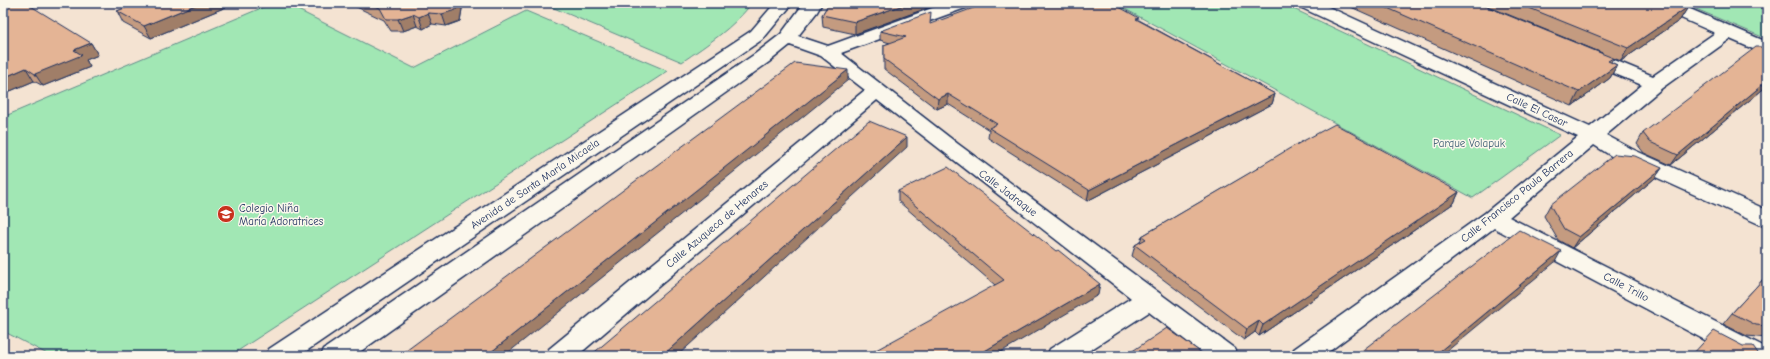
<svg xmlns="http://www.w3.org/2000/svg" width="1770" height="359" font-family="'Comic Neue',sans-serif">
	<rect width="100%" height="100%" fill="#f4e3d2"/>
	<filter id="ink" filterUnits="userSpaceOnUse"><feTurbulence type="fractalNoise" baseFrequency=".025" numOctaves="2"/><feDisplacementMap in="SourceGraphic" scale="8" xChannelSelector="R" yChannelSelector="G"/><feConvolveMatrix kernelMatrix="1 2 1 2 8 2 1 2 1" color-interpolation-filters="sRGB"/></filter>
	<g filter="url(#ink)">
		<g fill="#a1e7b4" stroke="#5e8b89">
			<polygon points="273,3 284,3 414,68 526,11 668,71 230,356 51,356 3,331 3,117"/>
			<path d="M 542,3 L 752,3 C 733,28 708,44 682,62 Z"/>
			<polygon points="1114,3 1281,3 1560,135 1473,198"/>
			<polygon points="1682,3 1747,3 1767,10 1767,39"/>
		</g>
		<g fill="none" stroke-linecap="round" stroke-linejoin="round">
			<defs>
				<g id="minor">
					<polygon points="775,3 793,3 763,39 299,356 266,356 269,349 751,31"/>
					<polygon points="804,3 822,3 817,12 798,36 828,46 946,3 971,3 968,7 841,53 958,144 1235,349 1238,356 1206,356 1149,312 1081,356 1047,356 1050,349 1131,298 877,100 577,356 546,356 549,349 865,90 821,56 790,45 769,62 354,356 321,356 324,349 755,54 781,34"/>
					<polygon points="1297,3 1320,3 1590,127 1642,85 1581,60 1579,56 1581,52 1588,50 1595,52 1653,76 1715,33 1656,7 1653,3 1676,3 1767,42 1767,55 1730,39 1662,88 1606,135 1632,149 1767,210 1767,227 1759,224 1616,159 1594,145 1509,217 1767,348 1767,356 1735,356 1494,228 1323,356 1291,356 1294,349 1485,213 1578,137 1300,7"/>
				</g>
			</defs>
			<use href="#minor" stroke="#1b2f5e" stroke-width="3"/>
			<use href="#minor" fill="#fbf7ec" fill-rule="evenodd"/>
		</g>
		<g fill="#c49b80" stroke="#1b2f5e">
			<polygon points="3,3 91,43 98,55 86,60 90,67 43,86 34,81 3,94"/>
			<polygon points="138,3 224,3 226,7 151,38 123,23 117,11"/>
			<polygon points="348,3 463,3 460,21 446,26 432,24 423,29 417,26 403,31 391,31 384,20"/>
			<polygon points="829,3 934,3 933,6 855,34 823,27 822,15"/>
			<polygon points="1342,3 1478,3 1602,53 1480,3 1677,3 1688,7 1680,20 1621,61 1613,58 1611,62 1617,65 1610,78 1572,106"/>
			<polygon points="1139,20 1275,94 1272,104 1087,201 988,138 989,130 948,104 937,109 884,69 884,45 890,43 880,40 880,31"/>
			<polygon points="1767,86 1671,165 1644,153 1637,144 1643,133"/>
			<polygon points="1257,168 1459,192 1454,203 1378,255 1259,336 1255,332 1244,340 1132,256 1135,245 1140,242 1142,236 1257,169"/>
			<polygon points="1662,168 1655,178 1572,248 1558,240 1544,216 1550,205"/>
			<polygon points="898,191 1098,295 995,285 898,201"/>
			<polygon points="1767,275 1767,338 1747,336 1723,324 1732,313"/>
		</g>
		<g fill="#a07e68" stroke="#1b2f5e">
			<polygon points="200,3 224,3 226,7 151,38 144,26"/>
			<polygon points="457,3 463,3 460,21 446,26 442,14"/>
			<polygon points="909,3 934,3 933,6 855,34 855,22"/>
			<polygon points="1688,7 1680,20 1621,61 1628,48"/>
			<polygon points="428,13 432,24 423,29 419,17"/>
			<polygon points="413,14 417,26 403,31 398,19"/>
			<polygon points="91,43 98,55 86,60 90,67 43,86 35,74 74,50"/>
			<polygon points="1617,65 1610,78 1572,106 1579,92"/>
			<polygon points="26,68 34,81 3,94 3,78"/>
			<polygon points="848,70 848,80 805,115 504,356 486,356"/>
			<polygon points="1767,81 1767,86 1671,165 1678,155"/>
			<polygon points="948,94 948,104 937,109 938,99"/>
			<polygon points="1275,94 1272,104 1087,201 1089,190"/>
			<polygon points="907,137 907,147 677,356 662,356"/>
			<polygon points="1662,168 1655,178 1572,248 1579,237"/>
			<polygon points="1459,192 1454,203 1378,255 1259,336 1263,325"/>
			<polygon points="1561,251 1555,262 1441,356 1434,356"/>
			<polygon points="1100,284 1098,295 994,356 976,356"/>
			<polygon points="1259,321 1255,332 1244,340 1247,329"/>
		</g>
		<g fill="#e4b495" stroke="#1b2f5e">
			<polygon points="3,3 26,3 91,43 74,50 82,55 35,74 26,68 3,78"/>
			<polygon points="138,3 200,3 144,26 117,11"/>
			<polygon points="368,3 457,3 456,10 442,14 428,13 419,17 413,14 398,19 386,19 380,8"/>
			<polygon points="829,3 909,3 855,22 822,15"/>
			<polygon points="987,3 1112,3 1139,18 1136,19 1275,94 1089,190 989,128 997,124 948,94 938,99 884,59 884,45 906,37 880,31 931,12 930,24"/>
			<polygon points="1376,3 1478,3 1613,58 1608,61 1617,65 1579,92"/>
			<polygon points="1517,3 1677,3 1688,7 1628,48"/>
			<polygon points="1756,47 1767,47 1767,81 1678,155 1650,142 1643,133"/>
			<polygon points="795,63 848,70 804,105 486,356 399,356"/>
			<polygon points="869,121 907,137 662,356 590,356"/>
			<polygon points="1335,124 1459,192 1383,244 1263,325 1259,321 1247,329 1135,245 1146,239 1142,236 1258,168 1257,168 1292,147"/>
			<polygon points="1615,154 1635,156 1662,168 1579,237 1564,229 1550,205"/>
			<polygon points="948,167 1056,251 1058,250 1100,284 976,356 865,356 1004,280 898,191"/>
			<polygon points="1519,230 1561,251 1434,356 1355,356"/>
			<polygon points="1767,275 1767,326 1756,325 1732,313"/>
			<polygon points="1167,328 1206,356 1125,356"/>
			<polygon points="1714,331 1743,346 1753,346 1760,356 1691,356"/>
		</g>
	</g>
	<defs>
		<symbol id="school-disc" viewBox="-11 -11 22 22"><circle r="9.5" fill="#c8321e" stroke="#fbf7ec"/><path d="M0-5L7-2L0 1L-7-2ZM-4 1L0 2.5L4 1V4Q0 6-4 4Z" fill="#fff"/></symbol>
	</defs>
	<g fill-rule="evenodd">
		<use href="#school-disc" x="216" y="204" width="20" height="20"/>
	</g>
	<g text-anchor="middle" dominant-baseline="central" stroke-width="3" stroke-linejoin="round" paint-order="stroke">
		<g font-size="11" fill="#1b2f5e" stroke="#fbf7ec">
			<text transform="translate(1537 110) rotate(25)">Calle El Casar</text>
			<text transform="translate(535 184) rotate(-34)">Avenida de Santa María Micaela</text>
			<text transform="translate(1008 193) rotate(37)">Calle Jadraque</text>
			<text transform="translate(1517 196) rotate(-39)">Calle Francisco Paula Barrera</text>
			<text transform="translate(717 224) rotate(-40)">Calle Azuqueca de Henares</text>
			<text transform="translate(1626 287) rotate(28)">Calle Trillo</text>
		</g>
		<g font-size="11" fill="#3c5d74" stroke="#fbf7ec">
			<text x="1469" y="143">Parque Volapuk</text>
		</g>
		<g font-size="11" fill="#1b2f5e" stroke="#fbf7ec" text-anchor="start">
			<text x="239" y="208">Colegio Niña<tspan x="239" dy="13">María Adoratrices</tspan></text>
		</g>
	</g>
	<rect width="1770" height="359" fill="none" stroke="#fbf7ec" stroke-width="16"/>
	<rect x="8" y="8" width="1754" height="343" fill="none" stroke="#1b2f5e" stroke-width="1.5" filter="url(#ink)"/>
</svg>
